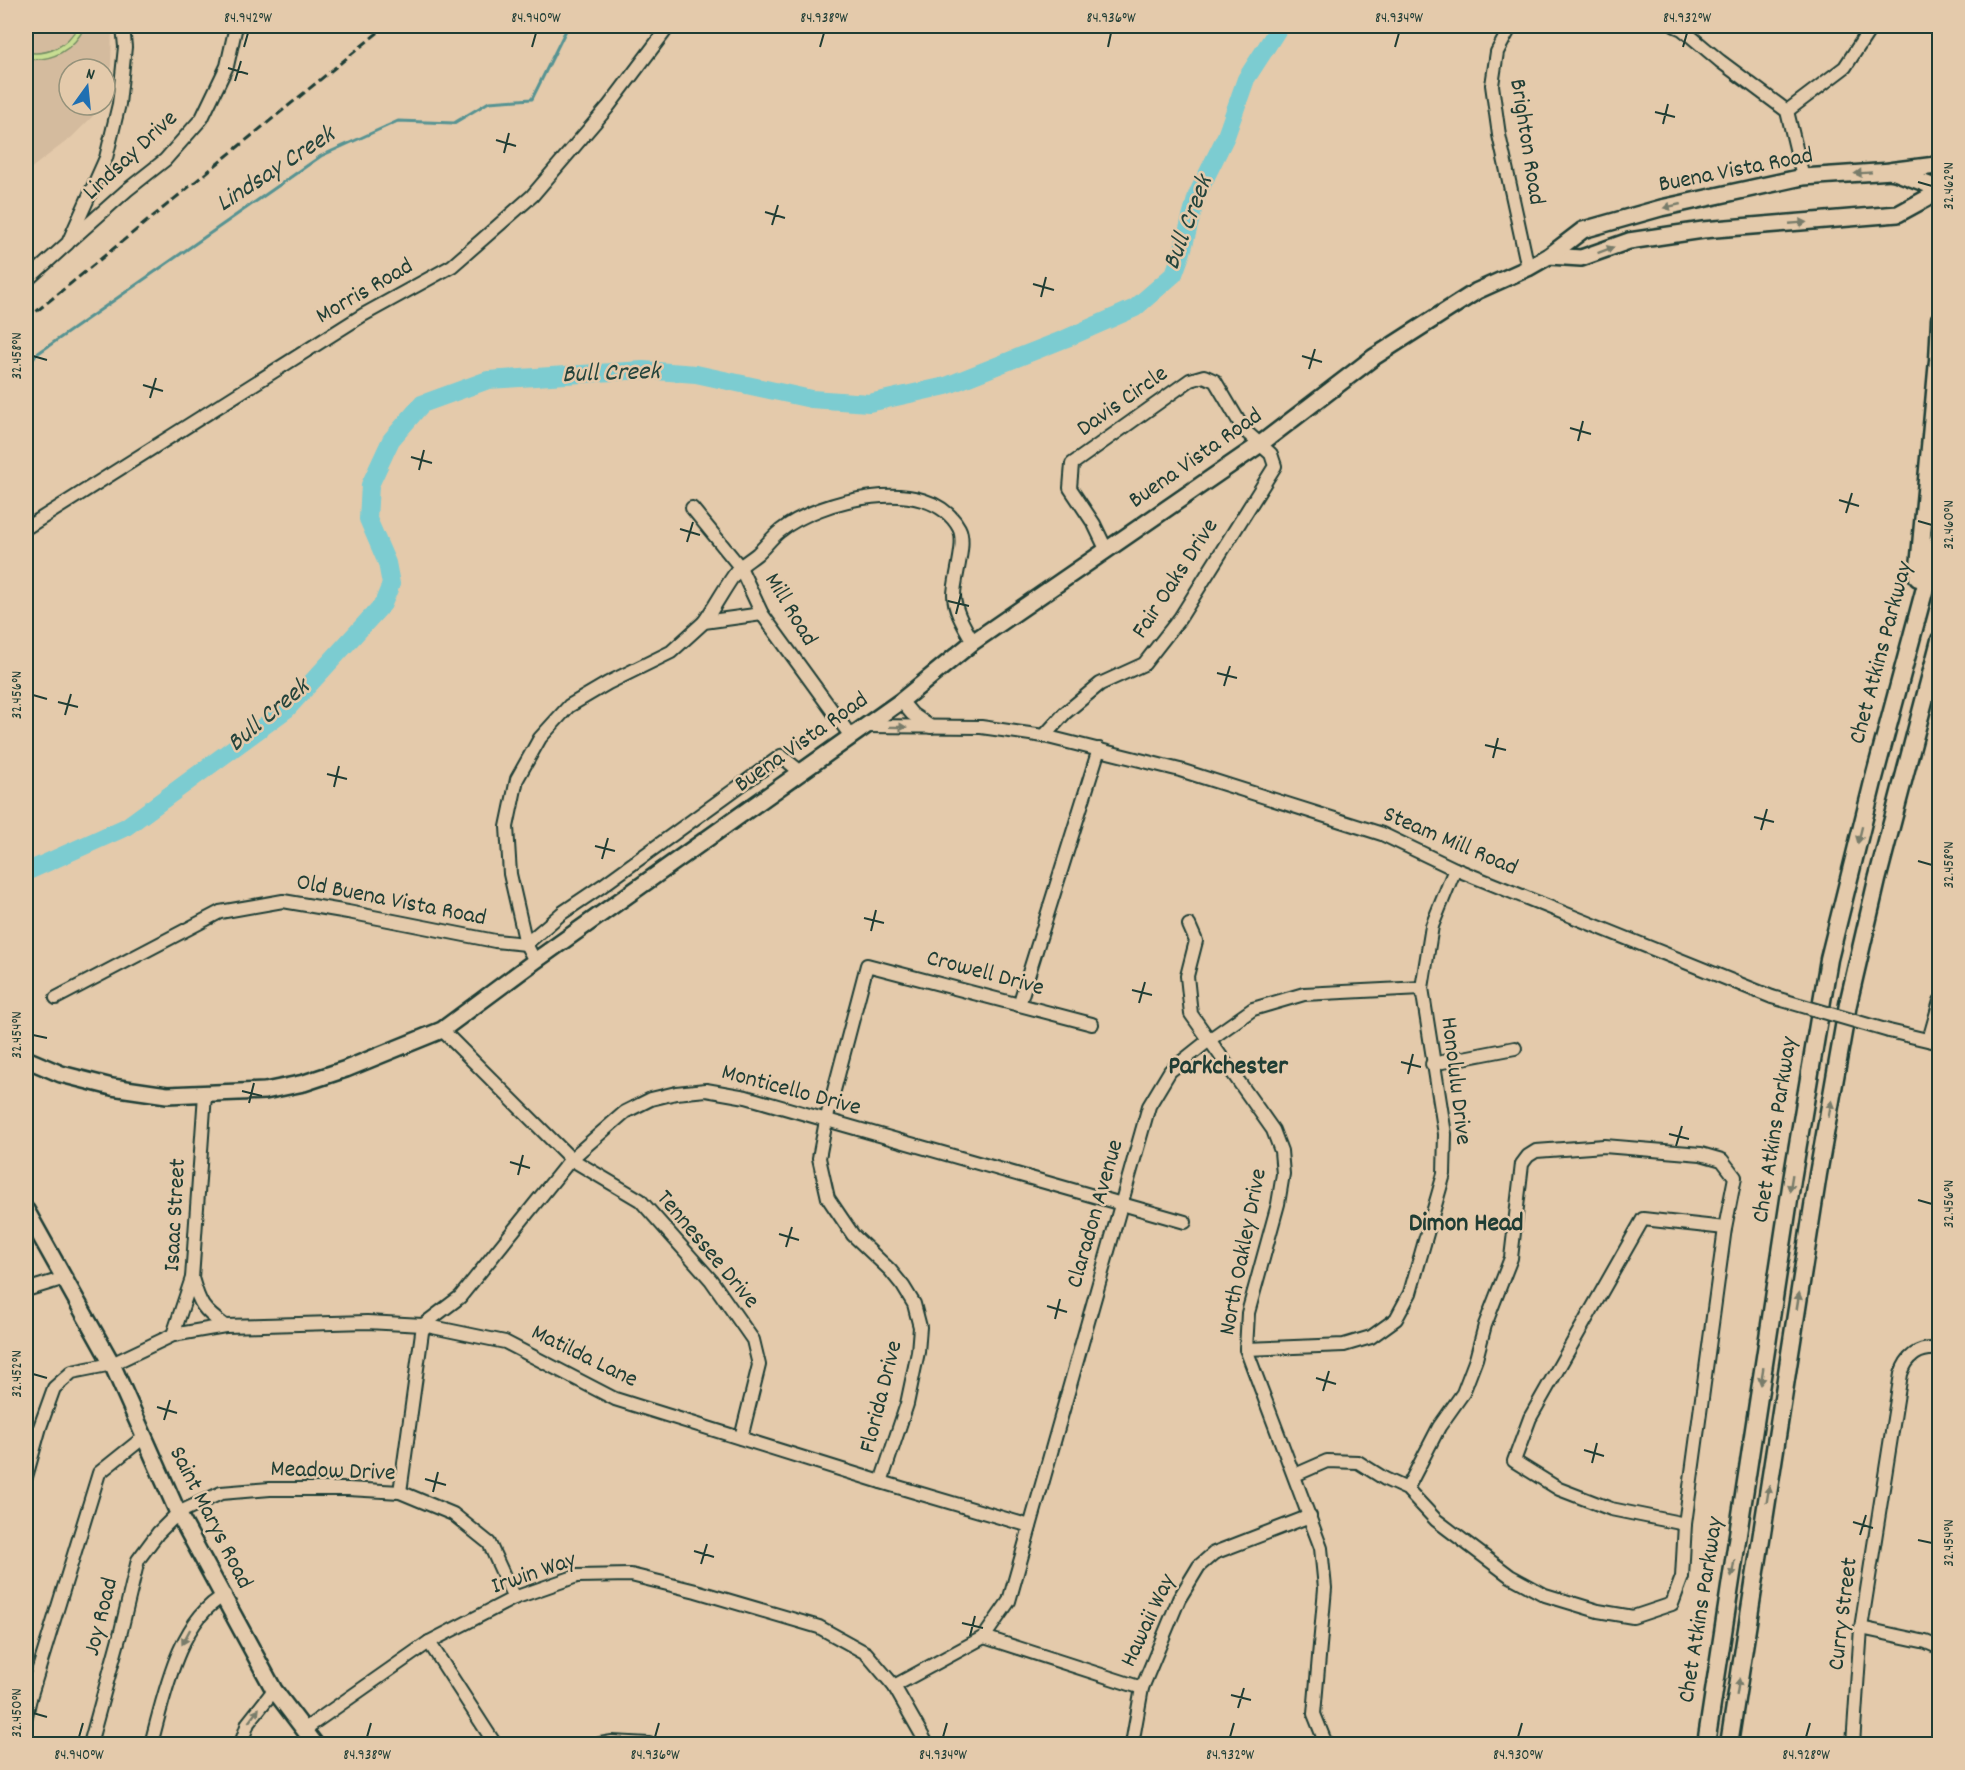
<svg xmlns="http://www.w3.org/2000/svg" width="1965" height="1770" font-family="Dekko,sans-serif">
	<rect width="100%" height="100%" fill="#e4caab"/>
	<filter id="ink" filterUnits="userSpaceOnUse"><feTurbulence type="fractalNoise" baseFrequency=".0167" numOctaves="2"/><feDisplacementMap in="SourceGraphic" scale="12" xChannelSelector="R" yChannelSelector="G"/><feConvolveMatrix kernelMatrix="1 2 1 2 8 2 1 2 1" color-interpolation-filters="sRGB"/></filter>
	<g filter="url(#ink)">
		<polygon fill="#d4bb9e" points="26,26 112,26 111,67 105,92 105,69 69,69 69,105 102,105 101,108 72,137 26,172"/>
		<path fill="#c7dd92" stroke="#738d63" stroke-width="1.5" d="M 78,26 L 85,26 C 74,50 52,62 26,59 L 26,52 C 49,56 67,46 78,26 Z"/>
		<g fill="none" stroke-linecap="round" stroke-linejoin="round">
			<polyline stroke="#569392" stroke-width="3" points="26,365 37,354 321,156 398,121 454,123 489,102 532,99 568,26"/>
			<polyline stroke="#7bccd1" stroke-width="18" points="26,872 126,827 287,709 383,604 391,584 387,563 368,519 370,485 391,440 422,404 488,380 643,370 696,374 811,399 869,403 946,386 1067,338 1135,308 1174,274 1182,252 1197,195 1226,136 1246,79 1280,26"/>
			<defs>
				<g id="minor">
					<polyline points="1511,26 1497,52 1492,85 1499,135 1528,268"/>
					<polyline points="1675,26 1682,29 1720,61 1787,111 1803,177"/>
					<polyline points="1787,111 1845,67 1872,26"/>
					<polyline points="71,240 127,190 165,160 202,118 227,66 236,26"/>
					<polyline points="26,281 68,243 106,158 119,104 125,47 123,26"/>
					<polyline points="692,508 740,567 762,614 850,735"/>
					<polyline points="26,528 363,315 452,266 532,196 608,107 669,26"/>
					<path d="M 704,622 C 716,605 726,585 739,568 C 744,563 751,559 757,554 C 765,547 771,538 780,531 C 818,500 929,472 959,528 C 967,543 954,578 954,595 C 954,611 966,629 973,642"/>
					<polyline points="901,701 912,714 931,727"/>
					<polyline points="864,726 981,727 1044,736 1180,770 1382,834 1455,869 1772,997"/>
					<polyline points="1044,736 1065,713 1100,684 1144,664 1180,618 1275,466 1271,454 1244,430 1215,381 1204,376 1190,380 1072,464 1070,488 1094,524 1106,549"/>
					<polyline points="1189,925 1196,941 1187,976 1191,1014 1273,1130 1281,1151 1283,1174 1278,1204 1248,1313 1246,1349 1321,1548 1325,1588 1314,1714 1326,1744"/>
					<polyline points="526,944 562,913 602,886 781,756 802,773"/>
					<polyline points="535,961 526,944 510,874 507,827 517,779 540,738 569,706 608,683 671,652 704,622 762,614"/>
					<polyline points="56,998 220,912 283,901 348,912 495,941 526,944"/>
					<polyline points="1019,1005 1099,749"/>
					<polyline points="442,1030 571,1159 640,1200 711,1280 753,1340 759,1365 741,1438"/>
					<polyline points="1889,1031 1940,1043"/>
					<polyline points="1929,1040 1940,1001"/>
					<polyline points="1432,1064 1515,1048"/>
					<path d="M 205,1094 L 192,1278 C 200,1305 202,1309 225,1326"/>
					<polyline points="26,1290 65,1278"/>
					<polyline points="173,1335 192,1278"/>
					<polyline points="1246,1349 1344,1345 1371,1337 1396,1319 1410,1293 1444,1174 1445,1134 1422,988 1432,926 1455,869"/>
					<polyline points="1295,1475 1327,1461 1358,1462 1385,1479 1407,1489 1436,1520 1510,1576 1545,1595 1598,1611 1633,1617 1672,1604 1682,1577 1685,1524 1725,1228 1735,1177 1722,1160 1701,1154 1604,1146 1536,1151 1528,1156 1522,1164 1511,1258 1485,1325 1476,1359 1463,1393 1439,1427 1407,1489"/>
					<polyline points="26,1477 40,1427 54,1388 72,1372 112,1364 173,1335 225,1326 367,1322 423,1325 505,1342 615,1399 881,1482 1030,1526"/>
					<polyline points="881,1482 907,1404 918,1352 920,1327 914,1304 903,1286 890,1270 853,1235 828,1198 819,1158 826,1121 867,965 1092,1024"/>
					<polyline points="400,1492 423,1325 460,1297 571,1159 625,1112 651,1099 676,1093 706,1090 746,1097 1185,1222"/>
					<polyline points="1685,1524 1611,1509 1559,1489 1514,1461 1530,1418 1643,1219 1725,1228"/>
					<polyline points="1861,1628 1926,1642 1940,1648"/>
					<polyline points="984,1637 1142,1688"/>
					<polyline points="429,1642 495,1744"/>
					<polyline points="894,1686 984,1637 1009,1601 1149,1106 1170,1071 1209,1040 1253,1009 1304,994 1422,988"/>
					<polyline points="26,1698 30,1698 26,1716"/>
					<polyline points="30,1698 99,1473 144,1437"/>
					<polyline points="305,1729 429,1642 514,1598 577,1576 631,1575 696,1591 819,1627 866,1653 894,1686 927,1744"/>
					<polyline points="90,1744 121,1631 138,1560 158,1533 178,1513 221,1493 270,1489 348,1489 400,1492 453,1514 489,1543 514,1598"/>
					<path d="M 151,1744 C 164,1697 178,1620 225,1595"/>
					<polyline points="241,1744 248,1723 274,1690"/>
					<polyline points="600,1744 612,1742 649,1744"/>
					<polyline points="1132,1744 1142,1688 1179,1599 1199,1566 1214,1553 1310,1516"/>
					<path d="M 1853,1744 L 1861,1628 L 1901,1374 C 1907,1355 1920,1347 1940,1349"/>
				</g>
				<g id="major">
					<polyline points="1549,256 1581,258 1629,241 1703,230 1898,214 1940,191"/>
					<polyline points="26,1059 61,1074 112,1087 167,1095 265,1091 304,1083 346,1069 442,1030 535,961 901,701 973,642 1259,445 1374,357 1477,291 1528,268 1549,256 1583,230 1661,208 1803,177 1892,171 1940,189"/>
					<polyline points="26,1210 112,1364 178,1513 274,1690 315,1744"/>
				</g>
				<g id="highway">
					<polyline points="1892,171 1940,165"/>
					<polyline points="1918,578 1938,360 1940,319"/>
					<polyline points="1706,1744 1792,1180 1829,959 1874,778 1940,532"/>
					<polyline points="1729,1744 1818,1174 1848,1004 1877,880 1940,640"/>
				</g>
			</defs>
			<use href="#minor" stroke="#1f3d34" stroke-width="16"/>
			<use href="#major" stroke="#1f3d34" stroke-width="20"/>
			<use href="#highway" stroke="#1f3d34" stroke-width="21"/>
			<use href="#minor" stroke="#e4caab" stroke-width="12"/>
			<use href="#major" stroke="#e4caab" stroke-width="15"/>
			<use href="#highway" stroke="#e4caab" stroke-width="16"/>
			<polyline stroke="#1f3d34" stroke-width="3" stroke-dasharray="9 4.5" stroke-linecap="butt" points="26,320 386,26"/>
			<defs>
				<polyline id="minor-bridge" points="1772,997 1889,1031"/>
			</defs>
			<use href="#minor-bridge" stroke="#1f3d34" stroke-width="16" stroke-linecap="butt"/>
			<use href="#minor-bridge" stroke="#e4caab" stroke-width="12"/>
		</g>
		<defs><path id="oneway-solid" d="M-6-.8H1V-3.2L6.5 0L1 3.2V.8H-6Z" transform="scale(1.5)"/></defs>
		<g fill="#787c6a">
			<use href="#oneway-solid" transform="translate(1863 173) rotate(176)"/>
			<use href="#oneway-solid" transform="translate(1672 206) rotate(167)"/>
			<use href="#oneway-solid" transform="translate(1798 223) rotate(-5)"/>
			<use href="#oneway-solid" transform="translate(1606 250) rotate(-20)"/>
			<use href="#oneway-solid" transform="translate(898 727) rotate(1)"/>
			<use href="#oneway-solid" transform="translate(1860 835) rotate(104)"/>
			<use href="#oneway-solid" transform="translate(1830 1109) rotate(-80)"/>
			<use href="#oneway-solid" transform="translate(1791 1183) rotate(99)"/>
			<use href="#oneway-solid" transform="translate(1798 1301) rotate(-81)"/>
			<use href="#oneway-solid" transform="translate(1762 1376) rotate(99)"/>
			<use href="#oneway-solid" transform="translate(1768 1494) rotate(-81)"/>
			<use href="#oneway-solid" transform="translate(1733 1569) rotate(99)"/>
			<use href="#oneway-solid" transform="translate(186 1637) rotate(118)"/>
			<use href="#oneway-solid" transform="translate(1738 1687) rotate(-81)"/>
			<use href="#oneway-solid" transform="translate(254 1715) rotate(-53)"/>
		</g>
	</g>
	<path fill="none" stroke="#1f3d34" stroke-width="2" d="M 244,47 L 248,33M 532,47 L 536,33M 820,47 L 824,33M 1108,47 L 1111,33M 1395,47 L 1399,33M 1683,47 L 1687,33M 228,68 L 248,74M 235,81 L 241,61M 1655,112 L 1675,117M 1663,124 L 1668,104M 496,140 L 516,146M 504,153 L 509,133M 1918,182 L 1932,186M 765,212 L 785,218M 772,225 L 778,205M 1033,284 L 1054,290M 1041,297 L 1046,277M 33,356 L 47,360M 1302,356 L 1322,362M 1309,369 L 1315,349M 143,385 L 163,391M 150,398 L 156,378M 1570,428 L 1591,434M 1578,441 L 1583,421M 411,457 L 432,463M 419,470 L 424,450M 1839,500 L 1859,506M 1846,513 L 1852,493M 1918,521 L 1932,525M 680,529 L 700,535M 687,542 L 693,522M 948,601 L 969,606M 956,614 L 961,594M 1217,673 L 1237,678M 1224,686 L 1230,666M 33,695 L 47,699M 58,702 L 78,707M 65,715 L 71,694M 1485,745 L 1506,750M 1493,758 L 1498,738M 327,774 L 347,779M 334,787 L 339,766M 1754,817 L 1774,822M 1761,830 L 1767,809M 595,846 L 615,851M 602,859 L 608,838M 1918,861 L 1932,865M 864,918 L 884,923M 871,931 L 876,910M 1132,990 L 1152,995M 1139,1003 L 1145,982M 33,1035 L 47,1038M 1401,1062 L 1421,1067M 1408,1074 L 1413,1054M 242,1091 L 262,1096M 249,1103 L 254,1083M 1669,1134 L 1689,1139M 1676,1146 L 1682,1126M 510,1162 L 530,1168M 518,1175 L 523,1155M 1918,1200 L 1932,1204M 779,1234 L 799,1240M 786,1247 L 792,1227M 1047,1306 L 1067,1312M 1055,1319 L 1060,1299M 33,1374 L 47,1378M 1316,1378 L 1336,1384M 1323,1391 L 1329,1371M 157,1407 L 177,1413M 164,1420 L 170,1400M 1584,1450 L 1604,1456M 1592,1463 L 1597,1443M 425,1479 L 446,1485M 433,1492 L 438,1472M 1853,1522 L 1873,1528M 1860,1535 L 1866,1515M 1918,1540 L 1932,1543M 694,1551 L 714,1557M 701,1564 L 707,1544M 962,1623 L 983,1628M 970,1636 L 975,1616M 1231,1695 L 1251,1700M 1238,1708 L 1244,1688M 33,1713 L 47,1717M 79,1737 L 83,1723M 367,1737 L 371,1723M 655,1737 L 659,1723M 943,1737 L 947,1723M 1230,1737 L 1234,1723M 1518,1737 L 1522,1723M 1806,1737 L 1810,1723"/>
	<g text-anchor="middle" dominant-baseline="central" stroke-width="5" stroke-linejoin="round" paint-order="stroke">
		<g font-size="24" fill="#1f3d34" stroke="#e4caab">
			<text transform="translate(1526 142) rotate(81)">Brighton Road</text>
			<text transform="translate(131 156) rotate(-43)">Lindsay Drive</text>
			<text transform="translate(1736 171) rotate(-11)">Buena Vista Road</text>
			<text transform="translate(365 292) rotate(-30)">Morris Road</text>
			<text transform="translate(1123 402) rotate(-35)">Davis Circle</text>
			<text transform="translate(1196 459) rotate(-35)">Buena Vista Road</text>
			<text transform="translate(1176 579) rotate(-57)">Fair Oaks Drive</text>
			<text transform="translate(790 610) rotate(59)">Mill Road</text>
			<text transform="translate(1882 653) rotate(-75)">Chet Atkins Parkway</text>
			<text transform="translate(802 743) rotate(-35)">Buena Vista Road</text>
			<text transform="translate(1450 842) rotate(23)">Steam Mill Road</text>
			<text transform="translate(391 901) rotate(11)">Old Buena Vista Road</text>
			<text transform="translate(985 974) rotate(15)">Crowell Drive</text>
			<text transform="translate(1455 1081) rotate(83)">Honolulu Drive</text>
			<text transform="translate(791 1091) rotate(15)">Monticello Drive</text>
			<text transform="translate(1776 1130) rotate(-81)">Chet Atkins Parkway</text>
			<text transform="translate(1096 1214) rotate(-74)">Claradon Avenue</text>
			<text transform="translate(176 1215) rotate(-87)">Isaac Street</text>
			<text transform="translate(707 1250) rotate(50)">Tennessee Drive</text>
			<text transform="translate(1244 1252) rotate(-79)">North Oakley Drive</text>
			<text transform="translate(584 1357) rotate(26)">Matilda Lane</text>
			<text transform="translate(882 1397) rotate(-76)">Florida Drive</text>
			<text transform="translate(333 1472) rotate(2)">Meadow Drive</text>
			<text transform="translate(210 1518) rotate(63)">Saint Marys Road</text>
			<text transform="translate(534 1574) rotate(-19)">Irwin Way</text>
			<text transform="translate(1702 1610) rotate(-81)">Chet Atkins Parkway</text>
			<text transform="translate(1844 1614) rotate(-83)">Curry Street</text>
			<text transform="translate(102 1617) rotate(-76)">Joy Road</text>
			<text transform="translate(1149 1621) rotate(-65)">Hawaii Way</text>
		</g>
		<g font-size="26" font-style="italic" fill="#24443c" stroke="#e4caab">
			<text transform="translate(276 170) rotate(-33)">Lindsay Creek</text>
			<text transform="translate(1189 223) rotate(-69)">Bull Creek</text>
			<text transform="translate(611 374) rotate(-2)">Bull Creek</text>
			<text transform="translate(269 716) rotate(-40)">Bull Creek</text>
		</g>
		<g font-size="26" font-weight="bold" fill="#1f3d34" stroke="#e4caab">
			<text x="1228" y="1067">Parkchester</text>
			<text x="1466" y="1224">Dimon Head</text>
		</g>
	</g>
	<rect width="1965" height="1770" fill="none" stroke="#e4caab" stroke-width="66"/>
	<g transform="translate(87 87) rotate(15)"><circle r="28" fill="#e4caab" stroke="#95927b" stroke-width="1.5"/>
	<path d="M0-4.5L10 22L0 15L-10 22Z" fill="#1f6fb2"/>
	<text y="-9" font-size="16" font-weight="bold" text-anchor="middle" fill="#1f3d34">N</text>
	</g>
	<rect x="33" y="33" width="1899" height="1704" fill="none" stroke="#1f3d34" stroke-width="2"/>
	<g font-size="15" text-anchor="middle" fill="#1f3d34">
		<text x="248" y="22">84.942°W</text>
		<text x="536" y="22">84.940°W</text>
		<text x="824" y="22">84.938°W</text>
		<text x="1111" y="22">84.936°W</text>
		<text x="1399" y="22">84.934°W</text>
		<text x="1687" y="22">84.932°W</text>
		<text transform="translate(1948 186) rotate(-90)" y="5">32.462°N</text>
		<text transform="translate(16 356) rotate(-90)" y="5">32.458°N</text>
		<text transform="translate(1948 525) rotate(-90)" y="5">32.460°N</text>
		<text transform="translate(16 695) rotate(-90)" y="5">32.456°N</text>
		<text transform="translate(1948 865) rotate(-90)" y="5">32.458°N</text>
		<text transform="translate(16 1035) rotate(-90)" y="5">32.454°N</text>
		<text transform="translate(1948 1204) rotate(-90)" y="5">32.456°N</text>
		<text transform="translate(16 1374) rotate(-90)" y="5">32.452°N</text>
		<text transform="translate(1948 1543) rotate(-90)" y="5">32.454°N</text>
		<text transform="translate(16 1713) rotate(-90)" y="5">32.450°N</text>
		<text x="79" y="1759">84.940°W</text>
		<text x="367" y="1759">84.938°W</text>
		<text x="655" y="1759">84.936°W</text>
		<text x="943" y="1759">84.934°W</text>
		<text x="1230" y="1759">84.932°W</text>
		<text x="1518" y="1759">84.930°W</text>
		<text x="1806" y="1759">84.928°W</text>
	</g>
</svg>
